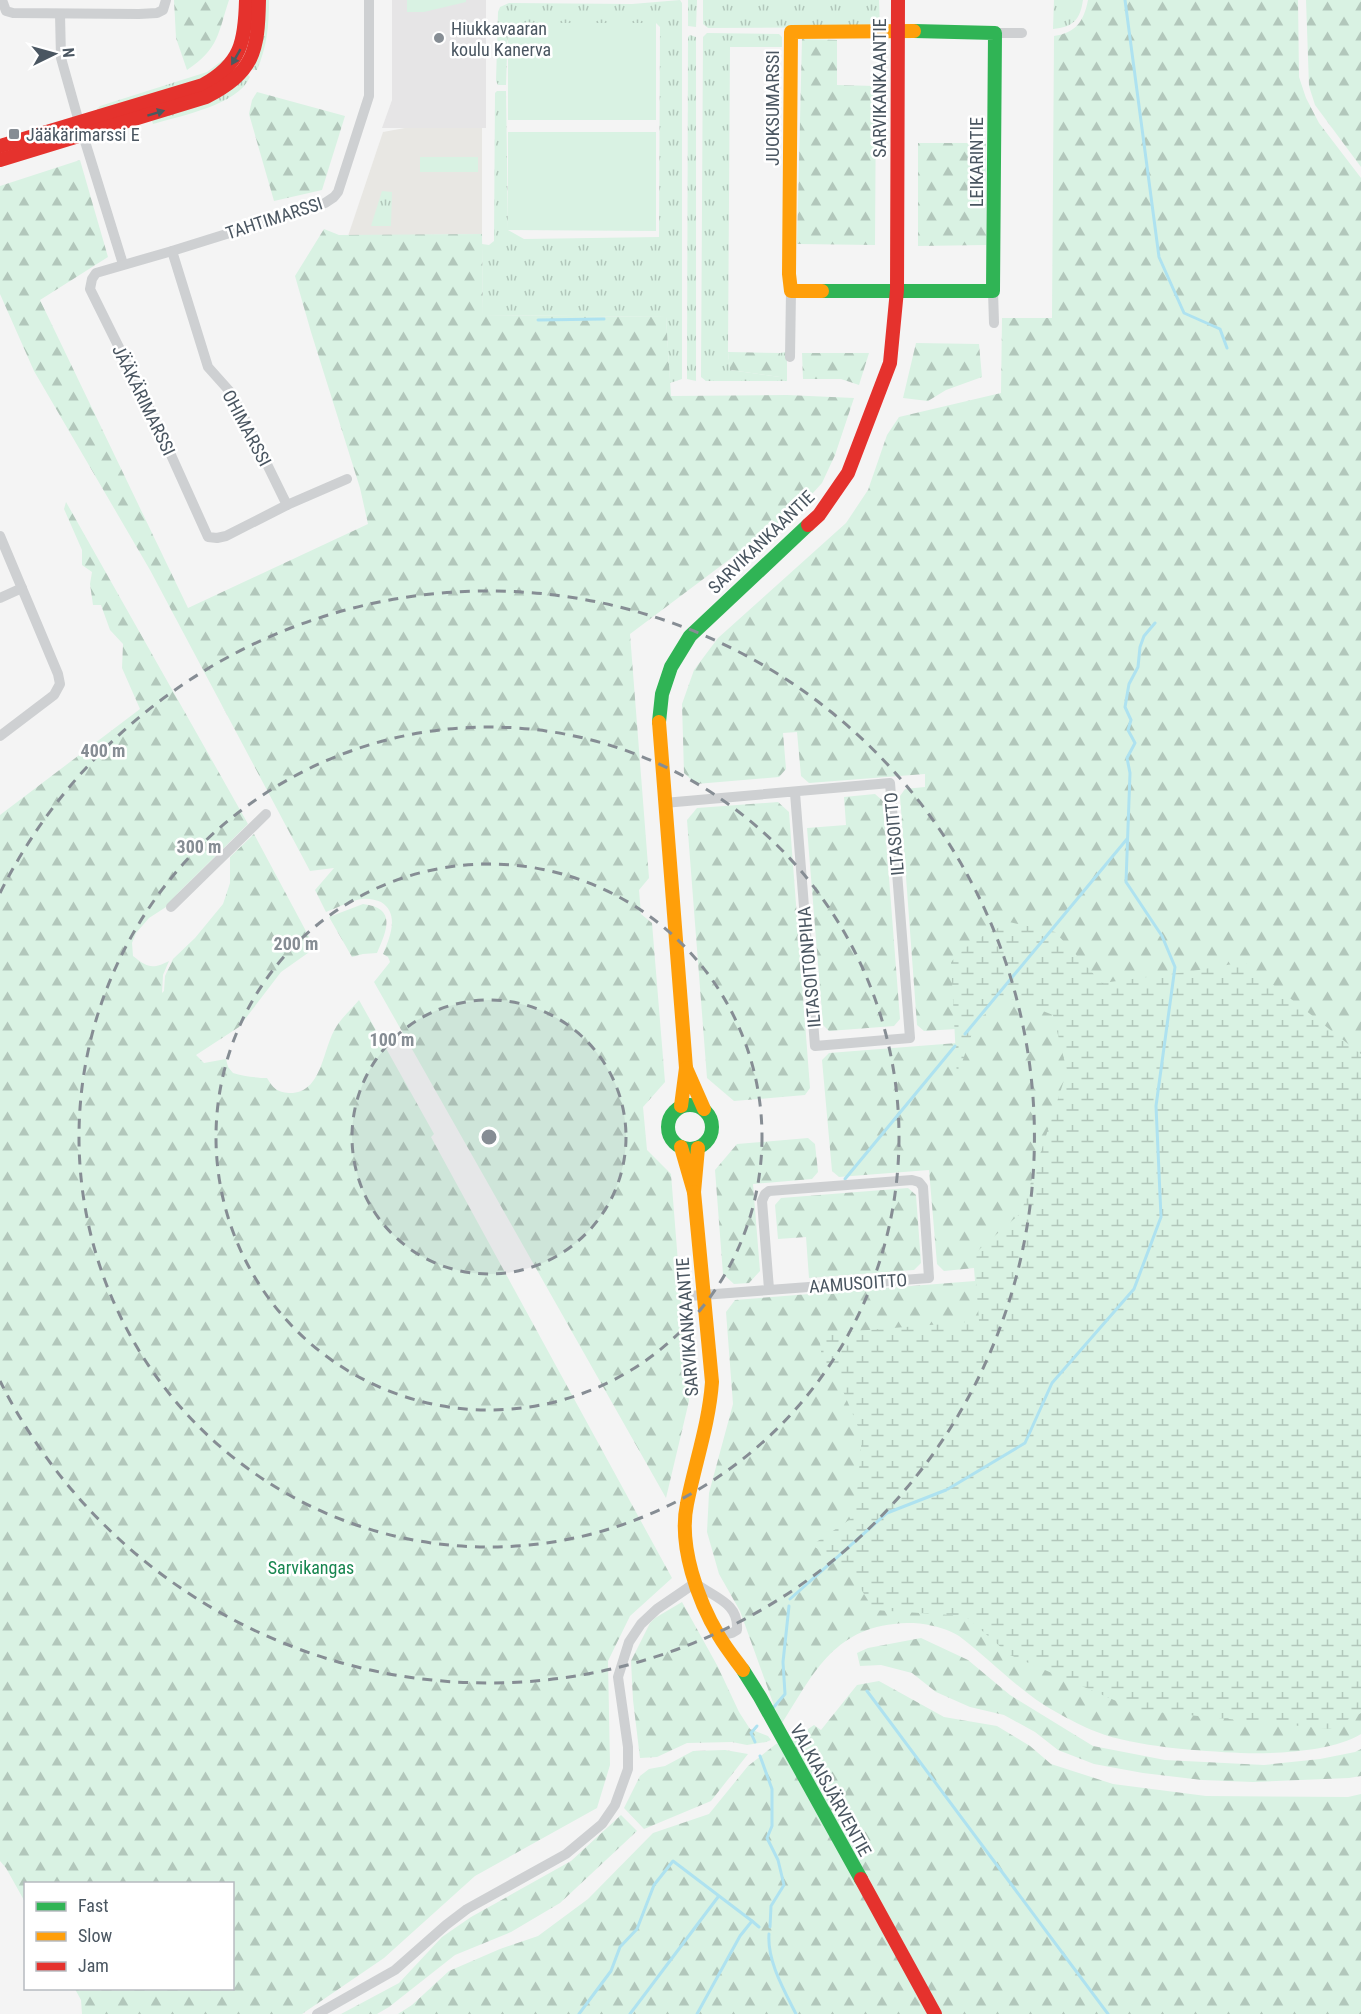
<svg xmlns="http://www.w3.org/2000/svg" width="1361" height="2014" font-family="'Roboto Condensed',sans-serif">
	<defs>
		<pattern id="grass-tufts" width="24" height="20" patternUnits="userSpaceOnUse" patternTransform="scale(1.5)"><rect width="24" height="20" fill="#d9f2e3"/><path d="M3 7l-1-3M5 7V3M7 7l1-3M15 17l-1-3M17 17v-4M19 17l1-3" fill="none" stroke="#b2c7bb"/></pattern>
		<pattern id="forest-firs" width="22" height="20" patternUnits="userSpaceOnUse" patternTransform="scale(1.5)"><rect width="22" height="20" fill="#d9f2e3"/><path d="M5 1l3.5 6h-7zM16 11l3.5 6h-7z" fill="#b2c7bb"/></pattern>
		<pattern id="wetland-marsh" width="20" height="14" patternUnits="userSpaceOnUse" patternTransform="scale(1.5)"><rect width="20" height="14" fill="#d9f2e3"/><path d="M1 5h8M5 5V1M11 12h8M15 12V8" fill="none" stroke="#b2c7bb"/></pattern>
	</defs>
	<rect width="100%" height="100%" fill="#f4f4f4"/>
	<polygon fill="#e8e7e3" points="405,128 482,128 482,234 348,236 383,132"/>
	<polygon fill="#e6e5e6" points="392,0 486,0 486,128 382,128 392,100"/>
	<g fill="url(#grass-tufts)">
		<path d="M 262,0 L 269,0 C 269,26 267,46 257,70 L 253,70 L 250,68 Z"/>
		<polygon points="680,0 682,3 682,379 670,383 666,317 483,315 482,244 489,245 494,241 495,93 497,91 506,91 508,230 524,239 659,237 660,27 656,23 508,23 506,85 498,85 496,81 498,12 500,7 509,3 632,4"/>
		<polygon points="688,0 697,0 696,27 688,26"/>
		<polygon points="703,0 879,0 880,27 708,28 703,24"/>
		<path d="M 1054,0 L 1083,0 C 1080,20 1073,27 1053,29 Z"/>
		<polygon points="707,33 779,34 782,37 782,47 730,47 728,352 730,370 780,377 780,353 787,352 787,381 706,381 701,377 703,37"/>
		<polygon points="690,35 696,37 696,381 687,379 688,37"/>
		<polygon points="223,60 227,60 213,77 98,113 97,109 100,106 207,72"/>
		<path d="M 246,73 L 250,77 C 238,105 180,116 153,124 L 152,121 Z"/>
		<polygon points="382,191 392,192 391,226 371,226"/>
	</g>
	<g fill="url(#forest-firs)">
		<path d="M 174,0 L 229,0 C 218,33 219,49 187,70 L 176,38 Z"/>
		<path d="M 1088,0 L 1298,0 L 1299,77 L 1306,98 L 1319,123 L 1361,178 L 1361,1734 C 1331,1752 1275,1754 1241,1753 C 1200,1751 1135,1747 1097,1732 C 1083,1727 1069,1719 1056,1712 C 1021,1693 991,1660 959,1636 C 948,1628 922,1622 907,1623 C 835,1625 815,1671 781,1725 L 740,1611 L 719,1574 L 707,1532 L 709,1493 L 733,1404 L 726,1312 L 735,1300 L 975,1281 L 974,1268 L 944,1271 L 937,1264 L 929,1170 L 839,1177 L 832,1171 L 822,1060 L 829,1053 L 957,1043 L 956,1029 L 924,1031 L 917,1025 L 900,796 L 905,789 L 925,787 L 925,774 L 809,783 L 801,776 L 797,732 L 783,733 L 786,769 L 779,777 L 696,784 L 684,773 L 682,704 L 694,670 L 718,638 L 846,523 L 868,490 L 887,435 L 899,417 L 1001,393 L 1002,318 L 1052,318 L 1054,36 C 1076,33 1084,21 1088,0 Z"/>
		<polygon points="1306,0 1361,0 1361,167 1315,105 1309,86"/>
		<polygon points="802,39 837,40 837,85 876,86 875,245 797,244"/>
		<polygon points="257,92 345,116 322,190 274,201 249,114 252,100"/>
		<polygon points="918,143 986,143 986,245 918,246"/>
		<path d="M 80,160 L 108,257 L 40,300 L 188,608 L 368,524 L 360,488 L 311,332 L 295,276 L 324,229 L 339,235 L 482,234 L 483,315 L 666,317 L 671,396 L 787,395 L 854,398 L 835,455 L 822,483 L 802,505 L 630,634 L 649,878 L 639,890 L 641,914 L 652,923 L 665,1082 L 643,1107 L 647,1150 L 671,1174 L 689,1401 L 666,1498 L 374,982 L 390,962 L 388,957 L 383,954 C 390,937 400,914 381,902 C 376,900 368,898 362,899 C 351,900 337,908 326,912 L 315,890 L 334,868 L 310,871 L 150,570 L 34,371 L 0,294 L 0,186 Z"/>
		<polygon points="916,343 979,344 982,377 946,390 928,401 903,398"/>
		<polygon points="728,352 780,353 780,377 730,370"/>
		<polygon points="802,353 869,353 859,385 841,379 803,379"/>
		<path d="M 66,502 L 248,824 L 179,892 L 166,907 L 149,918 L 136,933 L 132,943 L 133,956 C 147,967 152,970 169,961 L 163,975 L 162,993 L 164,991 L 165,976 L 173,959 L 195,938 L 223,904 L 230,883 L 230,857 L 254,834 L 315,948 L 281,972 L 239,1027 L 196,1055 L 204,1063 L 226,1059 L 228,1067 L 233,1073 C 243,1076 257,1078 267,1078 C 273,1088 277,1092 289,1093 C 322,1094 322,1051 335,1029 C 340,1019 351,1010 359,1000 L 434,1134 L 431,1137 L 672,1578 L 630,1616 L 608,1661 L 610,1765 L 597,1808 L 475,1876 L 384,1958 L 302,2014 L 82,2014 L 81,2000 L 75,1989 L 232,1988 L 232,1884 L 26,1884 L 25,1902 L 6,1868 L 0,1861 L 0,815 L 140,709 L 122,668 L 123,644 L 110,630 L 101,605 L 93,605 L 90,584 L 92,572 L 82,565 L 82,550 L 64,509 Z"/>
		<polygon points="875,794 883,801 900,1019 894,1026 829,1031 823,1025 807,828 846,825 844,797"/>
		<polygon points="778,802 789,812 810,1088 805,1095 734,1101 707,1078 687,820 697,808"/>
		<path d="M 363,904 C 397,908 387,930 377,953 L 363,954 L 352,957 L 329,917 Z"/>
		<polygon points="808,1138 815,1144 818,1172 812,1179 753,1184 760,1271 749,1283 734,1284 723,1274 715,1170 737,1144"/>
		<polygon points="908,1188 916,1195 921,1263 914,1270 809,1278 806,1237 778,1239 775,1205 781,1198"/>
		<polygon points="682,1602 718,1667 739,1712 750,1729 768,1736 771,1740 766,1742 747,1745 732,1742 687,1743 657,1757 640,1758 633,1700 631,1661 650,1623 655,1618"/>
		<polygon points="921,1638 968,1660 1010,1695 1093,1746 1165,1760 1264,1765 1320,1759 1355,1752 1361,1749 1361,1776 1349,1778 1253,1782 1202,1780 1143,1773 1094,1764 1058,1750 1035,1732 1004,1715 970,1707 936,1692 912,1673 881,1665 860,1666 857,1653 868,1648"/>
		<polygon points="879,1681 944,1717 997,1726 1030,1746 1051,1764 1113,1784 1206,1796 1348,1797 1361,1794 1361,2014 398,2014 412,2005 449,1971 500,1949 538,1936 588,1899 653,1833 709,1814 748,1766 776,1744 792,1740 814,1725 821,1730 857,1685"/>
		<polygon points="725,1750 748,1754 711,1801 644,1829 624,1808 640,1776 649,1769 665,1766 693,1751"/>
		<polygon points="621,1815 637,1831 560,1903 511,1932 455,1955 389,2007 377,2014 341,2014 399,1983 442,1937 471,1917 571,1861"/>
	</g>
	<polygon fill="url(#wetland-marsh)" points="1009,922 1055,932 1102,983 1193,971 1244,962 1361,1054 1361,1713 1330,1729 1137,1710 1010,1655 965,1616 874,1610 849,1570 812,1545 855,1516 862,1436 835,1372 823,1368 819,1334 979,1321 974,1254 1021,1213 1067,1071 1053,1015 1012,999 977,1019 957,1077 951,962 970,943"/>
	<g fill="#d9f2e3">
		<polygon points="407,0 466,0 466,2 424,12 407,12"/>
		<rect x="508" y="23" width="148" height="97"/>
		<polygon points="508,132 656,132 656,231 508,230"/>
		<rect x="420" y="157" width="58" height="15"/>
	</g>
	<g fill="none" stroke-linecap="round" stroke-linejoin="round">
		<g stroke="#aee2f0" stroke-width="3">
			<polyline points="1125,0 1159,257 1184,313 1220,329 1227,348"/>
			<polyline points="538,320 604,319"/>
			<polyline points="965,1034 1127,839"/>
			<polyline points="845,1179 955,1046"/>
			<polyline points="948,1489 1025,1443 1052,1383 1134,1289 1161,1217 1156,1106 1175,967 1162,936 1126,882 1130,773 1127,758 1135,743 1128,730 1131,720 1125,707 1129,684 1138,667 1140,647 1144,636 1155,623"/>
			<polyline points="790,1599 887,1513 946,1490"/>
			<polyline points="867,1691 1108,2014"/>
			<polyline points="773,1708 785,1694 783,1662 789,1606"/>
			<polyline points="755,1742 751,1733 757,1726"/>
			<polyline points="760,1756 772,1789 772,1826 767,1838 778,1860 784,1885 771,1906 770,1927"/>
			<path d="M 769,1934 C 767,1961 784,1990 796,2014"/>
			<polyline points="579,2014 611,1971 620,1947 637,1929 654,1885 673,1861 752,1921"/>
			<polyline points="630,2014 718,1897"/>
			<polyline points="697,2014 740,1936 752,1921 759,1927"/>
		</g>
		<g stroke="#ced0d2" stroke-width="10">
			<polyline points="2,0 6,11 13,13 139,14 157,13 163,10 166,0"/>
			<polyline points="60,14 61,58 79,122"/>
			<polyline points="995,33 1022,33"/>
			<polyline points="83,135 123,264"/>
			<polyline points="172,251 208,367 233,395 287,505"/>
			<polyline points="993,291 994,323"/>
			<polyline points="790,357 791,291"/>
			<polyline points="347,479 287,505 226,536 217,538 208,537 157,424 90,289 92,279 96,273 172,251 325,203 334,197 338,192 369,96 369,0"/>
			<polyline points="0,536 58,674 60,684 54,695 0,736"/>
			<polyline points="0,598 22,588"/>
			<polyline points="664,803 890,783 910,1038 815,1046 795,793"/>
			<polyline points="171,907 266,814"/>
			<polyline points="689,1296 929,1278 923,1187 919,1182 912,1180 769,1191 765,1194 762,1201 769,1289"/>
			<path d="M 317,2014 L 395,1970 L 446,1925 L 467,1909 L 566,1854 L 602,1824 L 615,1805 L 628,1769 L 628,1747 L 618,1677 L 629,1642 L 641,1624 L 657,1609 L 695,1583 C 715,1598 739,1603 737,1630 L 732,1633 L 719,1636"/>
		</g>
		<g stroke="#30b455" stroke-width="14">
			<polyline points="822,291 993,291 995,33 914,31"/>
			<polyline points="659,722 662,694 671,667 690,636 808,525"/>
			<circle cx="690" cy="1127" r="22"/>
			<polyline points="743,1670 760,1697 861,1879"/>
		</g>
		<g stroke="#ff9f0a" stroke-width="14">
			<polyline points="822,291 791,291 789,274 791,32 914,31"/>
			<polyline points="659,722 686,1068"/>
			<polyline points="681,1106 686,1068 704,1109"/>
			<polyline points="681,1147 694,1192 698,1148"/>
			<path d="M 694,1192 L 712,1382 C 709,1424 695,1463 687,1504 C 678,1545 698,1601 719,1636 C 726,1648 735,1659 743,1670"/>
		</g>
		<g stroke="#e5322d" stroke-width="14">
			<path d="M 0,146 L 203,85 C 241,64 245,42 246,0"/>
			<path d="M 0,160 L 206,97 C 254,72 258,52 259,0"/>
			<polyline points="808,525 819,515 848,473 890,363 897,290 898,0"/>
			<polyline points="861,1879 935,2014"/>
		</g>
	</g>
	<defs><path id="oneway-solid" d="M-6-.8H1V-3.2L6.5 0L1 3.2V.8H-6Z" transform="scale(1.5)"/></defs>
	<g fill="#495b60">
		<use href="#oneway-solid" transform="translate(236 57) rotate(120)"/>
		<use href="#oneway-solid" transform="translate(156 113) rotate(-17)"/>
	</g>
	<circle cx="489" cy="1137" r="137" fill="#868d94" fill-opacity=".12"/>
	<g fill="none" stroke="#868d94" stroke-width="3" stroke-dasharray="10 8">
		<circle cx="489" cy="1137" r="137"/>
		<circle cx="489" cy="1137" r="273"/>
		<circle cx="489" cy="1137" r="410"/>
		<path d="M0 893A546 546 0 1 1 0 1381"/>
	</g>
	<g fill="#868d94" stroke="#fff" stroke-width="2">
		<circle cx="439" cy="38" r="6"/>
		<rect x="8" y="128" width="12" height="12" rx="3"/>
	</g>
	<g text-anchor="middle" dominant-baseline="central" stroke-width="5" stroke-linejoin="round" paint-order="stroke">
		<g font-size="18" fill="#4a5661" stroke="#fff" text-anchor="start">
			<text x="451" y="28">Hiukkavaaran<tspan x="451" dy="21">koulu Kanerva</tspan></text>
			<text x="26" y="134">Jääkärimarssi E</text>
		</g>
		<g font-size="18" fill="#4a5661" stroke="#fff">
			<text transform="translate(879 88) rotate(-90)">SARVIKANKAANTIE</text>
			<text transform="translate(772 108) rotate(-90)">JUOKSUMARSSI</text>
			<text transform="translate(976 162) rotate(-90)">LEIKARINTIE</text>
			<text transform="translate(274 218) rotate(-18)">TAHTIMARSSI</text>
			<text transform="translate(144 400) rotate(64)">JÄÄKÄRIMARSSI</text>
			<text transform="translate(247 428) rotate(62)">OHIMARSSI</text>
			<text transform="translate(761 542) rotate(-44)">SARVIKANKAANTIE</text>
			<text transform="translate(894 834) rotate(-95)">ILTASOITTO</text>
			<text transform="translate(809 967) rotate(-95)">ILTASOITONPIHA</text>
			<text transform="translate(858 1283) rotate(-4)">AAMUSOITTO</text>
			<text transform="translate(687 1327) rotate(-94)">SARVIKANKAANTIE</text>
			<text transform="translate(831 1790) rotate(61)">VALKIAISJÄRVENTIE</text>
		</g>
		<g font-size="18" fill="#17864f" stroke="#fff">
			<text x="311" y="1567">Sarvikangas</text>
		</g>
	</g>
	<circle cx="489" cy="1137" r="9" fill="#868d94" stroke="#fff" stroke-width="3"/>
	<g font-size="18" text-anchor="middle" font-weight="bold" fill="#868d94" stroke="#fff" stroke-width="5" stroke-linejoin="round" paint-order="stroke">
		<text x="103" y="757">400 m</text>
		<text x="199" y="853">300 m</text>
		<text x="296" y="950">200 m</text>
		<text x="392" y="1046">100 m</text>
	</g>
	<rect x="24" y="1882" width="210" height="108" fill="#ffffff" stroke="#b7bbc0" stroke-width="1.5"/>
	<rect x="36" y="1902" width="30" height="9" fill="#30b455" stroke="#b7bbc0" stroke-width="1.5"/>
	<text x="78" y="1912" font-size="18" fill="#4a5661">Fast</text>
	<rect x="36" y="1932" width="30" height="9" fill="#ff9f0a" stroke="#b7bbc0" stroke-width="1.5"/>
	<text x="78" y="1942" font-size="18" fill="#4a5661">Slow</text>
	<rect x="36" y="1962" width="30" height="9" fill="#e5322d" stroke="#b7bbc0" stroke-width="1.5"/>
	<text x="78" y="1972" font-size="18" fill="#4a5661">Jam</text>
	<g transform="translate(54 54) rotate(85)" stroke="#ffffff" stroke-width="4.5" paint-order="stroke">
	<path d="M0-4.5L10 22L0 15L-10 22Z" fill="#4a5661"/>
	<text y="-9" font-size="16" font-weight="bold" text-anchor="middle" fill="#4a5661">N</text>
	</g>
</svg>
